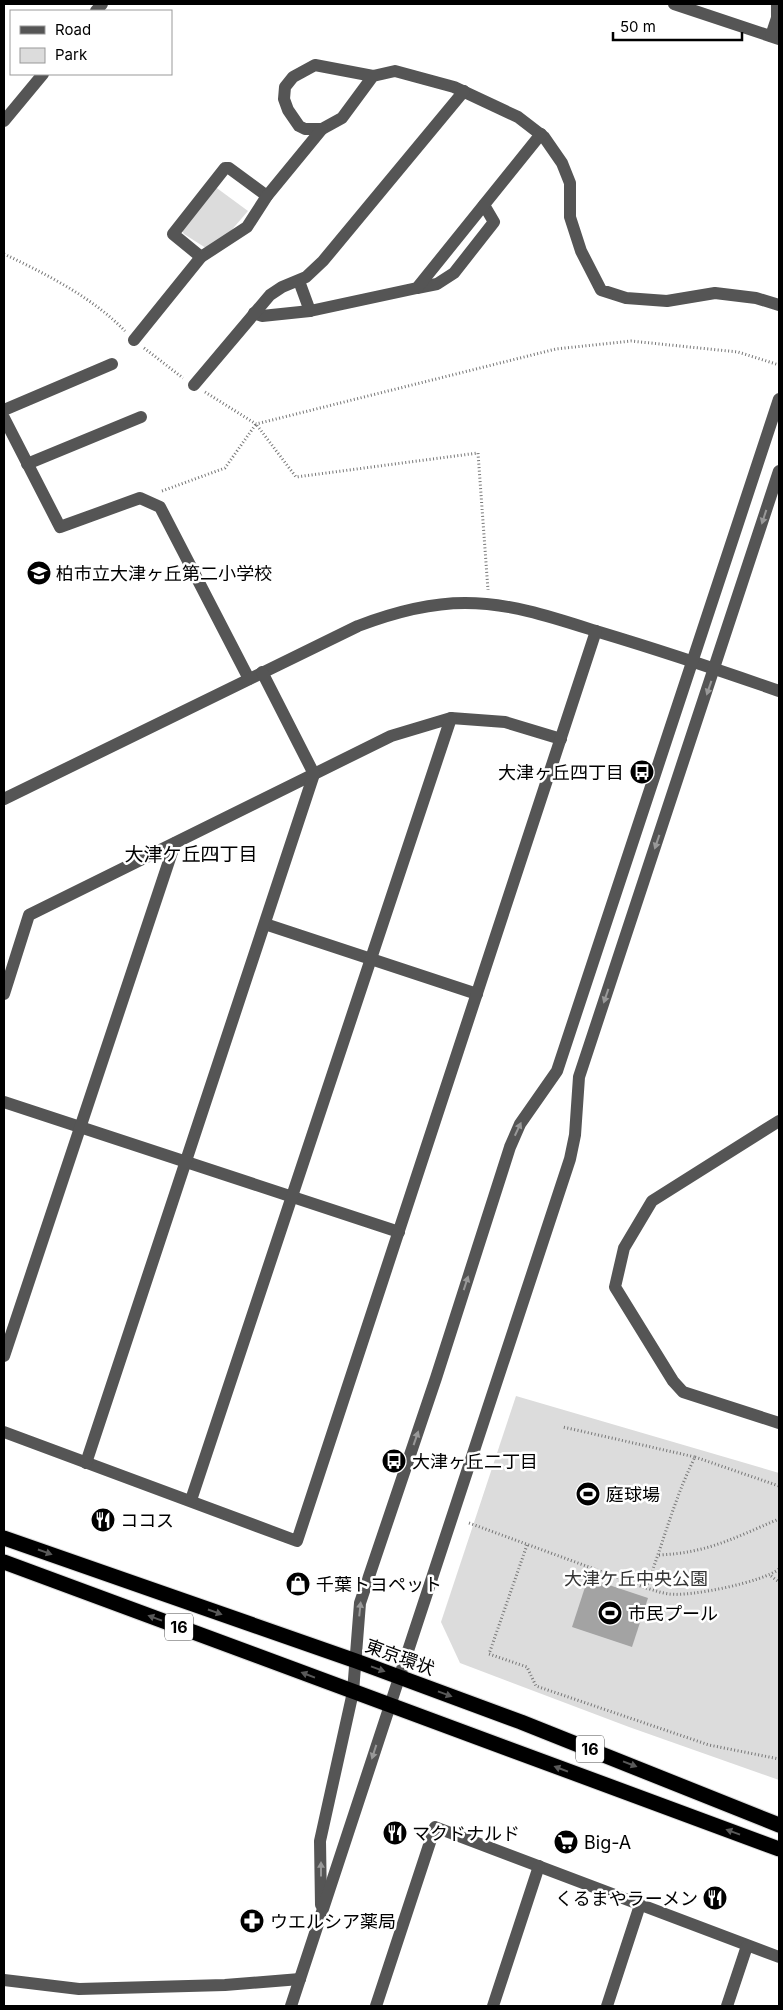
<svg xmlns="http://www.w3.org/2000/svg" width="783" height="2010" font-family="Inter,'Noto Sans JP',sans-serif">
	<rect width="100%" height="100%" fill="#fff"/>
	<g fill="#dcdcdc">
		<polygon points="214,186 248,211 223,240 209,250 184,234 181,229"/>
		<polygon points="516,1396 779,1473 779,1780 629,1727 460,1663 441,1622"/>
	</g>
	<polygon fill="#a3a3a3" points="588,1578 648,1598 632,1647 572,1627"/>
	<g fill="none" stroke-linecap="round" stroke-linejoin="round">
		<defs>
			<g id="highway">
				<polyline points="4,1538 356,1661 521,1722 779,1825"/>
				<polyline points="4,1562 779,1849"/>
			</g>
		</defs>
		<use href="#highway" stroke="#dbdbdb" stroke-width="17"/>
		<g stroke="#777" stroke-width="3" stroke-dasharray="1 2.5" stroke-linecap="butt">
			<path d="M 4,254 C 46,274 92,297 125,331"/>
			<polyline points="144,348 183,378"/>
			<polyline points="205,392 256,424 556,349 631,341 738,352 779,365"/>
			<polyline points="162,491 225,468 256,424 296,477 478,453 488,590"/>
			<polyline points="695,1457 779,1486"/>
			<path d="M 469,1523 L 646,1588 C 663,1544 674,1499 695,1457 L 563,1427"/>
			<polyline points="527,1545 489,1654 527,1667 536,1686 709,1745 779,1759"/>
			<path d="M 659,1555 C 708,1553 736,1537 779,1519"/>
			<polyline points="771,1576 779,1582"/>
			<path d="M 646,1588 C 654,1590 661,1593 669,1594 C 690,1597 763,1582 779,1569"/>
		</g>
		<g stroke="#555" stroke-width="12">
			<polyline points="674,4 779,39"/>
			<polyline points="96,11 102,4"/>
			<polyline points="771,36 777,18 777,4"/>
			<polyline points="373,76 342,118 322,129 305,129 299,126 288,110 284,99 285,87 293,77 315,65 373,76 395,71 454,87 518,117 544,137 562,163 570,183 570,217 581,251 601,290 626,298 667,301 715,293 756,298 779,305"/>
			<polyline points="4,121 43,74"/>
			<polyline points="201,257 173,234 225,168 229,168 267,196"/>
			<polyline points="299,281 310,311"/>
			<polyline points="417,288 437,284 454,273 494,222 484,205"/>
			<polyline points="254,313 262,316 310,311 417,288 541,134"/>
			<polyline points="134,340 201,257 247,227 267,196 322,129"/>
			<polyline points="194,385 270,295 282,287 306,277 323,261 464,91"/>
			<polyline points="4,410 112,364"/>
			<polyline points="4,418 60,527 140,498 160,507 249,679"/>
			<polyline points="27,464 141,417"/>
			<path d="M 4,799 L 358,626 C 392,613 429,603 465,603 C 512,603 555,618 599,632 C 659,650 719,670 779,691"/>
			<polyline points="265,924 477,994"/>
			<polyline points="4,994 29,915 391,736 451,718 505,722 561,739"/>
			<polyline points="4,1102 399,1232"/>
			<polyline points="779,1121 652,1201 624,1248 615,1287 673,1381 683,1392 779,1423"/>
			<polyline points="4,1356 175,843"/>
			<polyline points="4,1432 297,1541 596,631"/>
			<polyline points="86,1463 314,774 262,672"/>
			<polyline points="191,1500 451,718"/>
			<polyline points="321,1905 320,1841 353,1692 360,1603 436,1378 510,1147 520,1124 557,1071 779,399"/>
			<polyline points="4,1980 79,1989 225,1985 300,1979"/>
			<polyline points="291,2006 570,1159 575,1135 579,1077 779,471"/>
			<polyline points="376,2006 435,1827 779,1957"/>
			<polyline points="493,2006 539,1866"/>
			<polyline points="607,2006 640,1905"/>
			<polyline points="727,2006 747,1946"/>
		</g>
		<use href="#highway" stroke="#000" stroke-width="15"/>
	</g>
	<defs><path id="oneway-solid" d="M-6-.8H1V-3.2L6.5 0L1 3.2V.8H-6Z" transform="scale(1.25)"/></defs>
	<g fill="#999">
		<use href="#oneway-solid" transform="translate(764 517) rotate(108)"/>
		<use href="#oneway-solid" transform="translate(709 688) rotate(109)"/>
		<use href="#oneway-solid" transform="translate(657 842) rotate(109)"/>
		<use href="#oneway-solid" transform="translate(606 996) rotate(109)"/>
		<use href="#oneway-solid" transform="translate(518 1129) rotate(-65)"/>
		<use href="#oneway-solid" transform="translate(466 1283) rotate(-72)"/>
		<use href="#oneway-solid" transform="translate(416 1438) rotate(-71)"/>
		<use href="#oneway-solid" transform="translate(360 1609) rotate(-84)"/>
		<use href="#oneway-solid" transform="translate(374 1752) rotate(108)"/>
		<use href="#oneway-solid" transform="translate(321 1869) rotate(-90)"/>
	</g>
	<g fill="#595959">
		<use href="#oneway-solid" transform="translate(45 1552) rotate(19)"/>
		<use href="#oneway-solid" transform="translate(215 1612) rotate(19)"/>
		<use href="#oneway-solid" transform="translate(155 1618) rotate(-160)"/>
		<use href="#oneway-solid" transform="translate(378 1669) rotate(20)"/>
		<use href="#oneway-solid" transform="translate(308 1675) rotate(-159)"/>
		<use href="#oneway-solid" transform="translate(445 1694) rotate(20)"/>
		<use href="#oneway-solid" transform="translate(630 1764) rotate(21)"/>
		<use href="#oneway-solid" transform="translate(561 1769) rotate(-159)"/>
		<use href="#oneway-solid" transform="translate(733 1832) rotate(-160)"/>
	</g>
	<defs>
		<symbol id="school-disc" viewBox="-11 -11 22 22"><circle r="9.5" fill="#000" stroke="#fff"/><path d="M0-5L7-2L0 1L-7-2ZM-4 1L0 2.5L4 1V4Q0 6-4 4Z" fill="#fff"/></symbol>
		<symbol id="bus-disc" viewBox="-11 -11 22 22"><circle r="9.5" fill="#000" stroke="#fff"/><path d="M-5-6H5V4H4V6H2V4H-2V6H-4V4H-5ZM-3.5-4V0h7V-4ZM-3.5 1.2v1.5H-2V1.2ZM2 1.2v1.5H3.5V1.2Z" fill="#fff"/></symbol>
		<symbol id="stadium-disc" viewBox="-11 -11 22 22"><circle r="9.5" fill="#000" stroke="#fff"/><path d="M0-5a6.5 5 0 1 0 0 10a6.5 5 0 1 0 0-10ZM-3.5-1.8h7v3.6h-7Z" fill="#fff"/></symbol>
		<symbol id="restaurant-disc" viewBox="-11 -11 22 22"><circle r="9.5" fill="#000" stroke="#fff"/><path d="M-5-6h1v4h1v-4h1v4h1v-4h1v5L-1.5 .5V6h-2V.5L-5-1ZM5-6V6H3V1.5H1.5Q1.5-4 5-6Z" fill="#fff"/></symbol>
		<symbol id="shop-disc" viewBox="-11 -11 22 22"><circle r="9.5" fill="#000" stroke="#fff"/><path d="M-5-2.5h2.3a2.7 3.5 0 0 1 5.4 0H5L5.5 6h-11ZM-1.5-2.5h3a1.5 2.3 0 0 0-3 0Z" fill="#fff"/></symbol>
		<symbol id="supermarket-disc" viewBox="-11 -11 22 22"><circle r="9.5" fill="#000" stroke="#fff"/><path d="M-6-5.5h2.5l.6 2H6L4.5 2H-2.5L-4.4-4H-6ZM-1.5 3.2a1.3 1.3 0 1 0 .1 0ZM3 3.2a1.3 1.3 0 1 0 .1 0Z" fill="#fff"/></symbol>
		<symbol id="pharmacy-disc" viewBox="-11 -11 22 22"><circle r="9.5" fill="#000" stroke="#fff"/><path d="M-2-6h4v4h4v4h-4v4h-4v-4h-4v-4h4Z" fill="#fff"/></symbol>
	</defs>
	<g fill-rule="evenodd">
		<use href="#school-disc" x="25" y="559" width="28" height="28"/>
		<use href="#bus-disc" x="628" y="758" width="28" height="28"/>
		<use href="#bus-disc" x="380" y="1447" width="28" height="28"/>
		<use href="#stadium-disc" x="574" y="1480" width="28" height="28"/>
		<use href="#restaurant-disc" x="89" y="1506" width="28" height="28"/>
		<use href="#shop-disc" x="284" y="1570" width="28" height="28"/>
		<use href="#stadium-disc" x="596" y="1599" width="28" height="28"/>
		<use href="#restaurant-disc" x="381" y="1819" width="28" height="28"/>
		<use href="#supermarket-disc" x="552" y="1828" width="28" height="28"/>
		<use href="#restaurant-disc" x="701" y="1884" width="28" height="28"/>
		<use href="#pharmacy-disc" x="238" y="1907" width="28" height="28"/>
	</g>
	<g text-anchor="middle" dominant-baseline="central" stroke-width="5" stroke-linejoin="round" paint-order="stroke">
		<g fill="#fff" stroke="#4c4c4c" stroke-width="1">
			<rect x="165" y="1613.5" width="28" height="27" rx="4"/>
			<rect x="576" y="1735.5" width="28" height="27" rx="4"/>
		</g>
		<g font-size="16" font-weight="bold" fill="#000">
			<text x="179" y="1627">16</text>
			<text x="590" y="1749">16</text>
		</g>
		<g font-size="18" fill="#000" stroke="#fff" text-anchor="start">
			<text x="56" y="573">柏市立大津ヶ丘第二小学校</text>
			<text x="624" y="772" text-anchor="end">大津ヶ丘四丁目</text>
			<text x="412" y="1461">大津ヶ丘二丁目</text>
			<text x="606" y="1494">庭球場</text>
			<text x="120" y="1520">ココス</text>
			<text x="316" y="1584">千葉トヨペット</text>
			<text x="628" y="1613">市民プール</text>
			<text x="412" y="1833">マクドナルド</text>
			<text x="584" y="1842">Big-A</text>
			<text x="698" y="1898" text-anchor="end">くるまやラーメン</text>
			<text x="270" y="1921">ウエルシア薬局</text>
		</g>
		<g font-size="18" fill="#333" stroke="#fff">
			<text x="636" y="1578">大津ケ丘中央公園</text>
		</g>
		<g font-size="18" fill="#000" stroke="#fff">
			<text transform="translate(400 1657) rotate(20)">東京環状</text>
		</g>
		<g font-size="19" fill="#000" stroke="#fff">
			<text x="191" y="854">大津ケ丘四丁目</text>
		</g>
	</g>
	<rect width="783" height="2010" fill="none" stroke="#000000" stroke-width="10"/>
	<rect x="10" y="10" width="162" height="65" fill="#ffffff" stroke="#999999"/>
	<rect x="20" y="26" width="25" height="8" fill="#555555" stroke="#999999"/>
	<text x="55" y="35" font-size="15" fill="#000000">Road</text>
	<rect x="20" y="48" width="25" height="15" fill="#dcdcdc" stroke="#999999"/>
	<text x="55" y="60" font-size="15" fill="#000000">Park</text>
	<path d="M613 32v8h129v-8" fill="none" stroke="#000000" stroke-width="2.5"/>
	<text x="620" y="32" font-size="15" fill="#000000" stroke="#ffffff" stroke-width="4" paint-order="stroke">50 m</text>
</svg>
